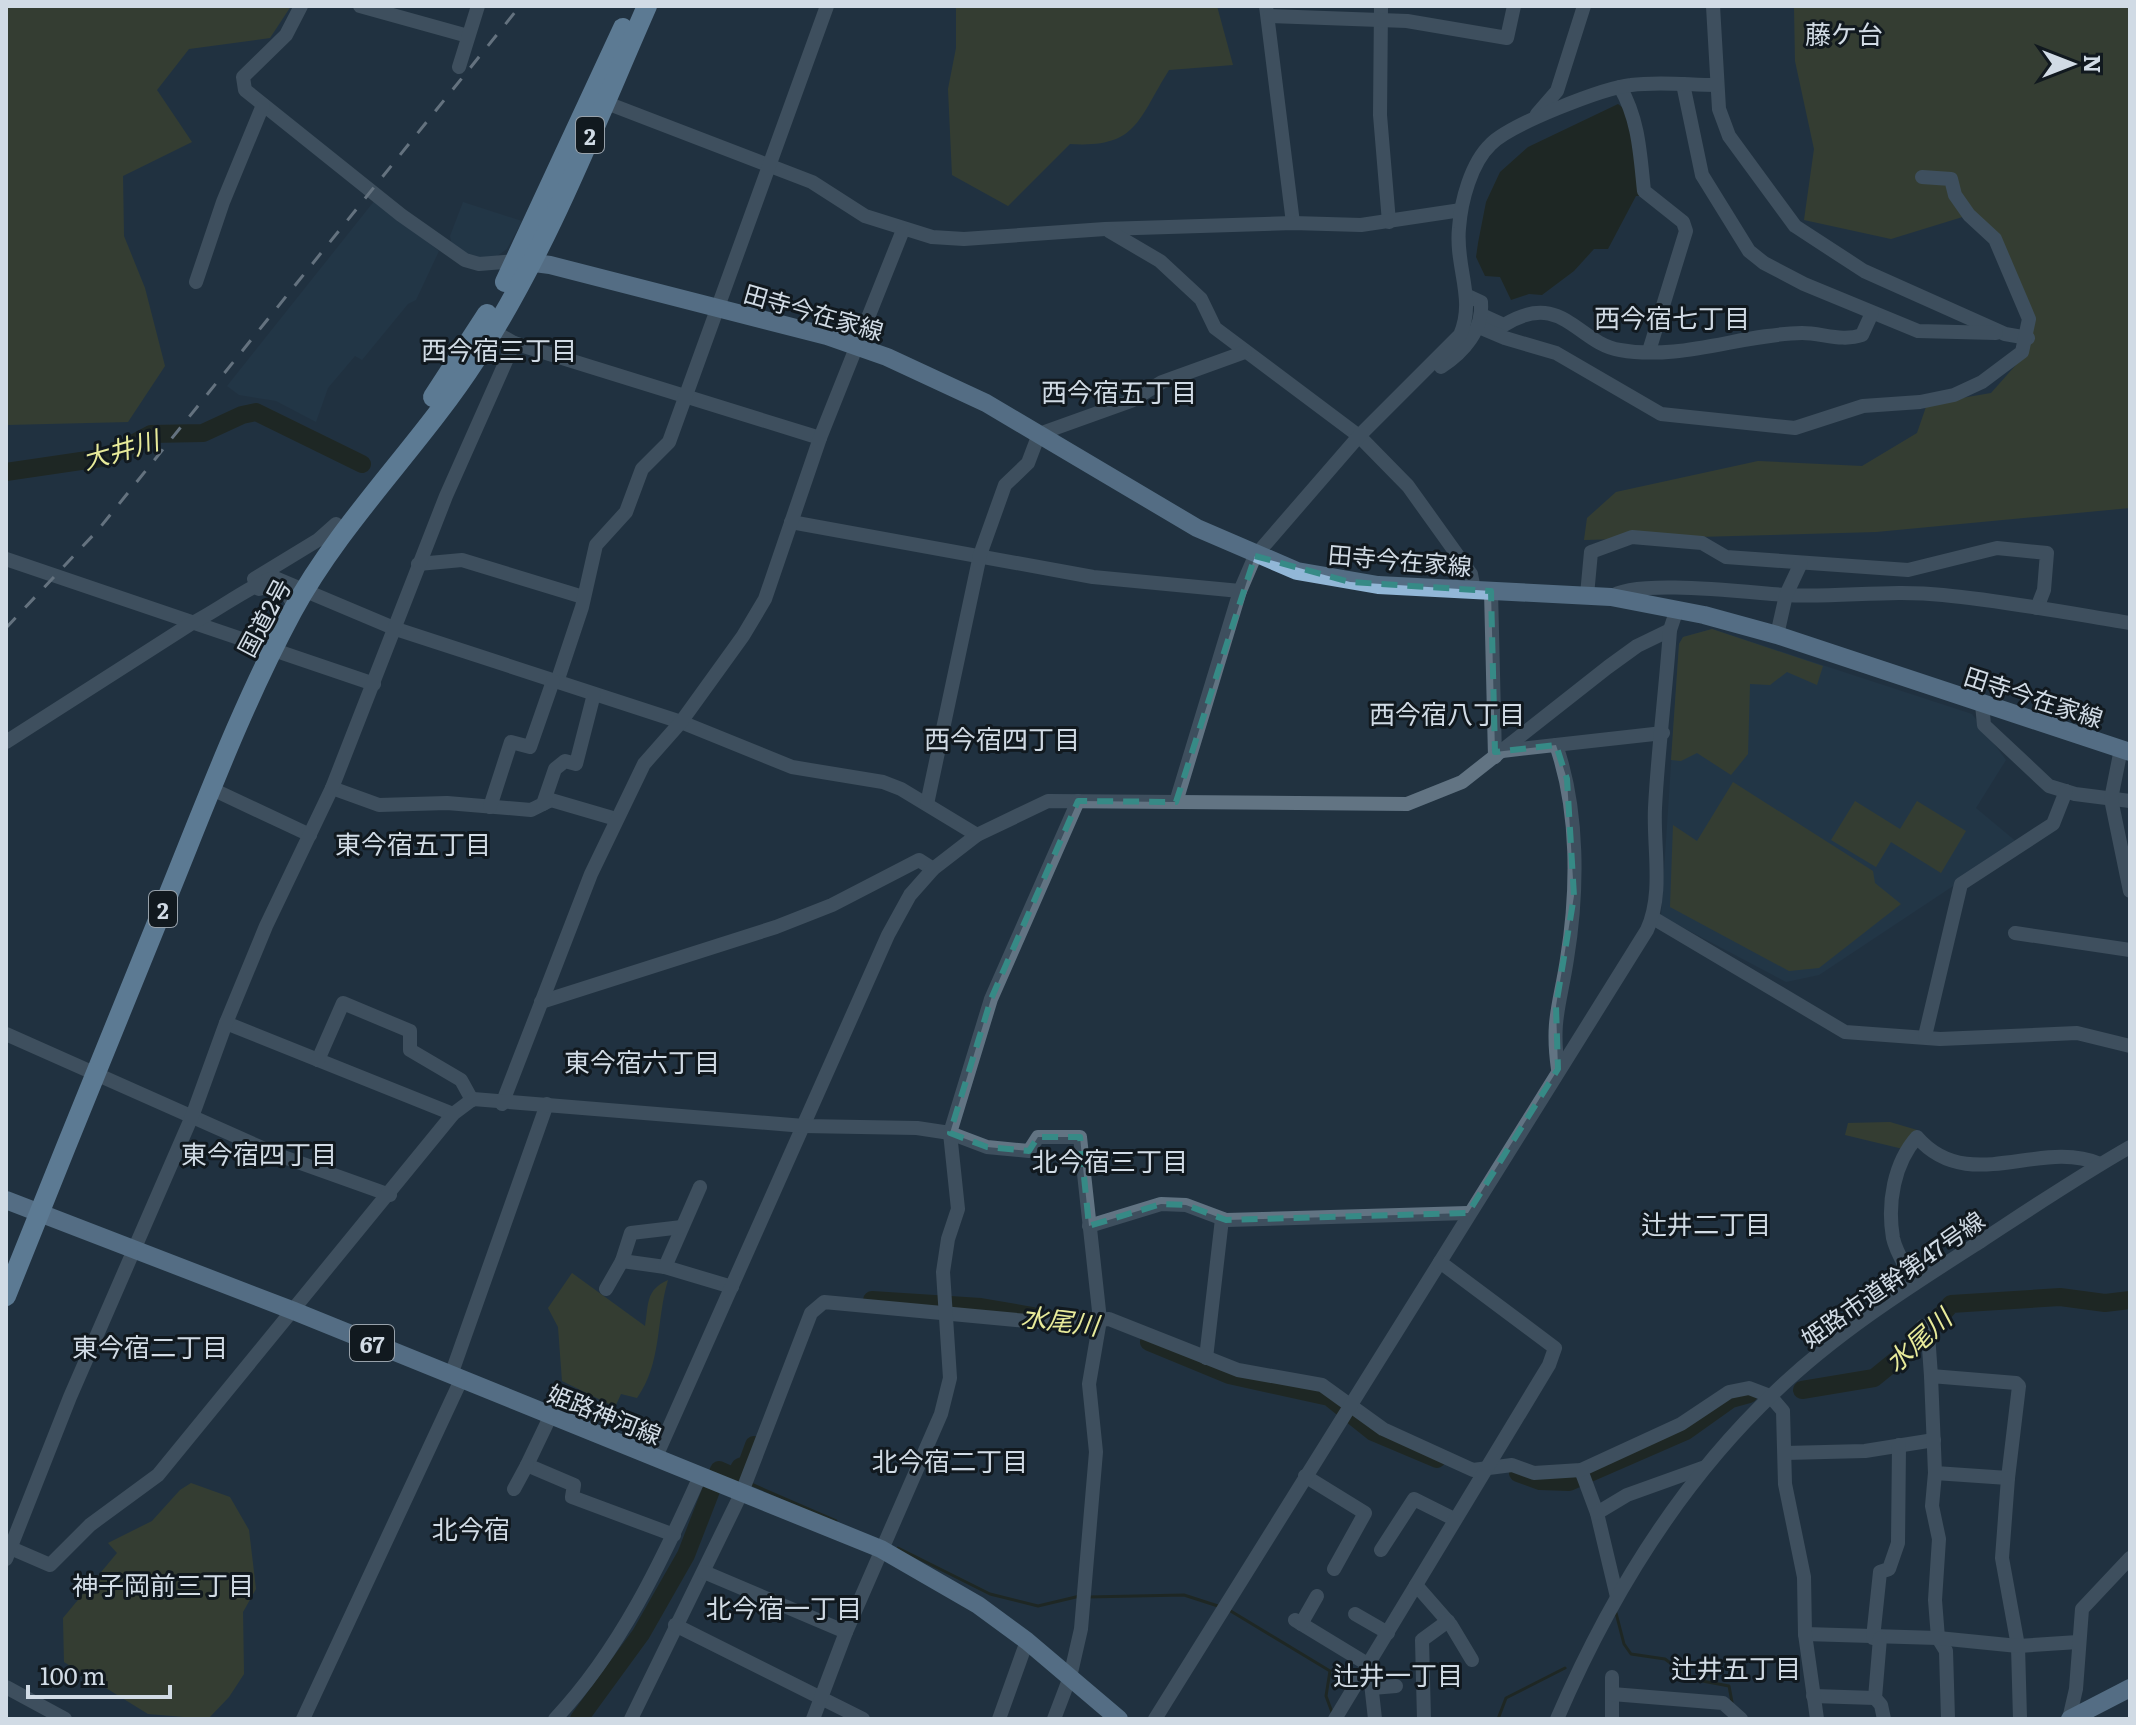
<svg xmlns="http://www.w3.org/2000/svg" width="2136" height="1725" font-family="Literata,'Noto Sans JP',serif">
	<rect width="100%" height="100%" fill="#213240"/>
	<g fill="#253c4f">
		<polygon points="375,200 439,251 416,300 408,304 362,360 355,356 328,388 316,422 276,401 239,395 227,386"/>
		<polygon points="463,202 522,221 507,249 497,256 472,258 452,246 450,236"/>
		<polygon points="1712,629 1972,714 2006,760 1976,808 2018,843 1819,975 1786,982 1661,916 1679,644 1683,637"/>
	</g>
	<g fill="#4c4d22">
		<polygon points="6,6 291,6 270,38 189,49 157,90 192,142 123,176 124,236 145,288 165,366 128,422 6,425"/>
		<path d="M 956,6 L 1217,6 L 1233,65 L 1169,70 C 1137,121 1137,148 1070,144 L 1008,206 L 952,175 L 948,89 L 956,48 Z"/>
		<polygon points="1794,6 2130,6 2130,508 1876,532 1584,540 1587,518 1616,492 1758,461 1862,466 1917,433 1927,404 1991,393 2023,357 2027,312 2006,258 1969,215 1891,239 1804,220 1814,149 1795,61"/>
		<polygon points="1712,629 1823,666 1817,685 1787,672 1770,685 1750,684 1748,754 1731,775 1697,753 1681,761 1671,760 1679,644 1683,637"/>
		<polygon points="1733,782 1873,871 1875,883 1901,904 1819,968 1789,971 1670,907 1673,825 1697,841"/>
		<polygon points="1855,801 1900,829 1917,801 1966,831 1941,873 1891,842 1876,867 1831,840"/>
		<polygon points="1890,1122 1917,1130 1903,1149 1845,1135 1848,1123"/>
		<path d="M 572,1273 L 645,1326 C 649,1305 645,1290 668,1280 C 656,1320 662,1363 637,1398 L 621,1394 L 615,1407 L 562,1381 L 558,1327 L 548,1308 Z"/>
		<polygon points="191,1483 230,1497 249,1530 256,1589 243,1612 244,1674 229,1697 208,1719 148,1714 64,1662 63,1618 117,1553 108,1543 152,1521 180,1490"/>
	</g>
	<polygon fill="#1c1c03" points="1618,104 1631,114 1640,196 1636,196 1608,249 1594,249 1574,271 1542,295 1529,294 1511,300 1500,277 1485,276 1476,257 1478,243 1486,202 1500,172 1528,147"/>
	<g fill="none" stroke-linecap="round" stroke-linejoin="round">
		<g stroke="#1c1c03" stroke-width="3">
			<polyline points="751,1484 836,1521"/>
			<polyline points="898,1548 990,1594 1038,1606 1080,1596"/>
			<polyline points="1087,1597 1184,1595 1218,1606"/>
			<polyline points="1229,1610 1330,1671 1326,1696 1333,1715"/>
			<polyline points="1616,1613 1624,1644 1631,1654 1665,1659 1692,1679 1729,1686 1732,1702"/>
			<polyline points="1498,1719 1506,1698 1565,1668"/>
		</g>
		<g stroke="#1c1c03" stroke-width="18">
			<polyline points="6,472 108,457 151,434 203,433 242,415 256,412 362,464"/>
			<polyline points="872,1300 981,1307 1033,1316"/>
			<polyline points="1149,1342 1229,1375 1329,1397 1373,1432 1437,1459"/>
			<polyline points="1802,1390 1874,1378 1917,1343 1951,1304 2060,1297 2105,1303 2130,1300"/>
			<polyline points="1518,1473 1540,1481 1569,1482 1686,1431 1731,1399 1749,1394"/>
			<polyline points="579,1719 641,1634 686,1555 719,1470 735,1477 740,1467 747,1464 754,1445"/>
		</g>
		<g stroke="#627483" stroke-width="14">
			<polyline points="301,6 286,35 243,77 245,90 401,215 465,260 479,264 516,261"/>
			<polyline points="360,6 468,36"/>
			<polyline points="1266,6 1293,223"/>
			<polyline points="1381,6 1380,115 1389,222"/>
			<polyline points="1713,6 1719,109 1729,136 1795,226 1864,271 2005,334 2028,338"/>
			<polyline points="1270,16 1407,21 1507,38 1514,6"/>
			<polyline points="459,67 478,6"/>
			<polyline points="1683,84 1702,175 1749,251 1764,263 1804,284 1918,331 1996,333"/>
			<path d="M 1620,87 C 1639,120 1640,154 1644,191 L 1683,222 L 1686,231 L 1649,351"/>
			<polyline points="604,102 812,182 865,216 932,237 964,239 1105,229 1293,223 1361,225 1461,210"/>
			<polyline points="1537,114 1557,91 1584,6"/>
			<polyline points="1109,231 1160,261 1201,299 1215,328 1359,436 1408,486 1471,574 1474,590"/>
			<polyline points="196,282 223,202 263,105"/>
			<path d="M 1482,315 L 1504,325 C 1562,289 1577,343 1620,350 C 1680,361 1742,334 1802,333 C 1822,333 1842,342 1862,335 L 1872,313"/>
			<polyline points="1479,327 1505,338 1556,353 1661,414 1795,428 1863,406 1920,402 1954,395 1982,382 2022,352 2029,319 1995,239 1969,215 1955,195 1951,179 1922,177"/>
			<polyline points="493,331 514,343 820,438"/>
			<path d="M 1441,367 C 1464,352 1483,330 1481,302 L 1468,296"/>
			<polyline points="791,522 1093,577 1240,591"/>
			<polyline points="6,559 374,684"/>
			<polyline points="418,564 462,560 583,597"/>
			<polyline points="254,579 318,540 336,524"/>
			<path d="M 259,589 C 275,583 290,592 294,608"/>
			<polyline points="1491,591 1495,757"/>
			<polyline points="1587,595 1591,552 1632,537 1702,543 1726,557 1908,570 1997,548 2047,553 2044,590 2037,608"/>
			<path d="M 1611,597 C 1633,578 1752,593 1785,595 C 1838,598 1890,589 1943,595 C 2006,601 2068,613 2130,623"/>
			<polyline points="1777,635 1786,595 1801,563"/>
			<polyline points="557,682 582,607 596,545 626,512 642,469 669,442 827,6"/>
			<polyline points="1982,704 1984,725 2049,786 2075,794 2130,801"/>
			<path d="M 6,742 L 192,623 C 214,613 256,581 275,578 L 396,629 L 681,722 L 792,767 L 883,782 L 901,789 L 977,835"/>
			<path d="M 1556,745 C 1579,811 1578,891 1567,959 C 1560,1005 1551,1020 1558,1069"/>
			<polyline points="2121,749 2111,799 2130,891"/>
			<polyline points="1502,751 1663,733"/>
			<polyline points="332,788 379,805 447,803 531,810 551,800 616,819"/>
			<polyline points="212,789 310,835"/>
			<path d="M 1176,802 L 1240,591 L 1255,556 L 1359,436 L 1460,335 C 1476,299 1455,267 1459,228 C 1461,201 1471,163 1491,144 C 1511,124 1603,88 1631,85 C 1659,81 1689,85 1717,85"/>
			<polyline points="543,804 555,769 565,761 576,764 594,694"/>
			<polyline points="927,804 980,555 1005,485 1028,463 1039,434 1131,401 1162,382 1245,352"/>
			<polyline points="490,807 511,742 530,747 553,681"/>
			<polyline points="1653,918 1845,1032 1940,1039 2077,1033 2130,1046"/>
			<polyline points="2015,933 2130,950"/>
			<polyline points="541,1002 776,927 832,905 919,860 933,869"/>
			<polyline points="226,1023 453,1114"/>
			<polyline points="6,1034 278,1155 390,1195"/>
			<polyline points="1925,1036 1961,884 2053,824 2066,791"/>
			<polyline points="318,1060 343,1003 410,1031 410,1050 461,1080 472,1100"/>
			<polyline points="502,1104 591,874 644,764 681,722 743,636 765,599 820,438 903,230"/>
			<polyline points="1089,1226 1161,1204 1186,1205 1226,1220 1468,1213"/>
			<polyline points="622,1261 665,1267 732,1287"/>
			<polyline points="665,1267 700,1187"/>
			<path d="M 1914,1284 C 1908,1270 1896,1253 1893,1238 C 1887,1203 1894,1163 1917,1137 C 1968,1196 2040,1138 2100,1164"/>
			<polyline points="606,1289 622,1261 631,1233 682,1227"/>
			<polyline points="1923,1326 1928,1334 1931,1376"/>
			<polyline points="1206,1358 1222,1219"/>
			<polyline points="451,1375 547,1104"/>
			<polyline points="550,1417 527,1465 574,1485 572,1497 674,1535"/>
			<polyline points="1785,1453 1865,1451 1934,1440"/>
			<polyline points="655,1459 888,935 910,895 933,869 977,835 1048,801 1407,804 1462,782 1608,667 1637,646 1670,630"/>
			<polyline points="1581,1470 1597,1513 1617,1597"/>
			<polyline points="1935,1473 2008,1478 2019,1386 2016,1383 1931,1376 1935,1473 1932,1506 1939,1539 1935,1600 1938,1638 1946,1651 1948,1719"/>
			<polyline points="1305,1476 1365,1513 1334,1569"/>
			<polyline points="2008,1478 2002,1558 2018,1646 2020,1719"/>
			<polyline points="514,1489 527,1465"/>
			<polyline points="1597,1513 1627,1495 1705,1467"/>
			<polyline points="6,1546 50,1565 90,1525 158,1475 453,1114 473,1099 804,1126 917,1128 950,1133 987,1147 1029,1151 1038,1137 1080,1137 1100,1320 1049,1323 824,1302 811,1313 742,1492 631,1719"/>
			<polyline points="1381,1550 1414,1499 1454,1519"/>
			<polyline points="6,1559 70,1397 193,1114 226,1023 266,926 332,788 446,496 514,343"/>
			<polyline points="704,1572 846,1632"/>
			<polyline points="1416,1585 1451,1625 1472,1660"/>
			<polyline points="1355,1614 1388,1633"/>
			<polyline points="1295,1620 1369,1665 1375,1719"/>
			<polyline points="1301,1624 1317,1596"/>
			<polyline points="675,1625 863,1719"/>
			<polyline points="1805,1634 1938,1638 2018,1646 2078,1642"/>
			<polyline points="1873,1638 1880,1572 1889,1569 1898,1543 1899,1445"/>
			<polyline points="1880,1638 1875,1698 1881,1705 1884,1719"/>
			<polyline points="1612,1677 1612,1719"/>
			<polyline points="6,1687 65,1719"/>
			<polyline points="1372,1688 1396,1686"/>
			<polyline points="1612,1694 1723,1703 1741,1719"/>
			<polyline points="1813,1696 1875,1698"/>
			<polyline points="303,1719 461,1380"/>
			<path d="M 555,1719 C 620,1650 662,1561 700,1476"/>
			<polyline points="813,1719 846,1632 941,1414 950,1378 943,1272 948,1239 958,1209 950,1133 991,999 1078,801"/>
			<polyline points="999,1719 1027,1641"/>
			<polyline points="1054,1719 1070,1677 1081,1629 1096,1452 1089,1384 1100,1320 1109,1319 1238,1370 1322,1385 1383,1429 1473,1470 1512,1465 1534,1473 1581,1470 1681,1424 1729,1392 1749,1388 1770,1396 1783,1411 1785,1484 1804,1577 1805,1634 1817,1719"/>
			<path d="M 1155,1719 L 1647,930 C 1664,893 1653,847 1655,808 C 1658,749 1666,689 1670,630 L 1677,609"/>
			<polyline points="1335,1719 1549,1365 1555,1348 1440,1262"/>
			<polyline points="1424,1719 1422,1640 1448,1621"/>
			<path d="M 1557,1719 C 1609,1598 1678,1484 1775,1392 C 1836,1333 1909,1287 1981,1241 C 2030,1209 2079,1176 2130,1147"/>
			<polyline points="2069,1719 2076,1689 2082,1609 2130,1558"/>
		</g>
		<g stroke="#92b7d7" stroke-width="18">
			<polyline points="519,261 550,265 827,336 887,357 986,403 1197,528 1297,571 1378,585 1611,597 1704,615 1777,635 2130,752"/>
			<polyline points="6,1200 294,1311 881,1549 978,1605 1027,1641 1119,1719"/>
			<polyline points="2070,1719 2130,1688"/>
		</g>
		<g stroke="#a5d2f8" stroke-width="20">
			<polyline points="505,282 623,28"/>
			<polyline points="433,397 487,314"/>
			<path d="M 6,1296 C 59,1163 113,1031 167,898 C 206,802 243,703 292,612 C 342,520 420,446 476,359 C 547,250 595,124 647,6"/>
		</g>
		<polyline stroke="#b6c1cc" stroke-width="3" stroke-dasharray="14 14" stroke-linecap="butt" points="6,628 98,530 520,6"/>
	</g>
	<path d="M0 0H2136V1725H0ZM 1255,556 L 1350,582 L 1491,591 L 1495,752 L 1556,745 L 1567,779 L 1574,896 L 1556,1006 L 1558,1069 L 1468,1213 L 1226,1220 L 1186,1205 L 1161,1204 L 1089,1226 L 1080,1137 L 1038,1137 L 1029,1151 L 987,1147 L 950,1133 L 991,999 L 1078,801 L 1176,802 Z" fill="#213240" fill-opacity=".55" fill-rule="evenodd"/>
	<path fill="none" stroke="#368a86" stroke-width="6" stroke-dasharray="16 10" stroke-linejoin="round" d="M 1255,556 L 1350,582 L 1491,591 L 1495,752 L 1556,745 L 1567,779 L 1574,896 L 1556,1006 L 1558,1069 L 1468,1213 L 1226,1220 L 1186,1205 L 1161,1204 L 1089,1226 L 1080,1137 L 1038,1137 L 1029,1151 L 987,1147 L 950,1133 L 991,999 L 1078,801 L 1176,802 Z"/>
	<g text-anchor="middle" dominant-baseline="central" stroke-width="6" stroke-linejoin="round" paint-order="stroke">
		<g fill="#11191f" stroke="#97a1aa" stroke-width="2">
			<rect x="576" y="117" width="28" height="36" rx="6"/>
			<rect x="149" y="891" width="28" height="36" rx="6"/>
			<rect x="350" y="1325" width="44" height="36" rx="6"/>
		</g>
		<g font-size="22" font-weight="bold" fill="#d1dbe5">
			<text x="590" y="135">2</text>
			<text x="163" y="909">2</text>
			<text x="372" y="1343">67</text>
		</g>
		<g font-size="24" fill="#d1dbe5" stroke="#11191f">
			<text transform="translate(814 311) rotate(16)">田寺今在家線</text>
			<text transform="translate(1400 559) rotate(5)">田寺今在家線</text>
			<text transform="translate(263 617) rotate(-62)">国道2号</text>
			<text transform="translate(2034 696) rotate(18)">田寺今在家線</text>
			<text transform="translate(1892 1278) rotate(-35)">姫路市道幹第47号線</text>
			<text transform="translate(605 1413) rotate(22)">姫路神河線</text>
		</g>
		<g font-size="26" fill="#d1dbe5" stroke="#11191f">
			<text x="1844" y="32">藤ケ台</text>
			<text x="1672" y="316">西今宿七丁目</text>
			<text x="499" y="348">西今宿三丁目</text>
			<text x="1119" y="390">西今宿五丁目</text>
			<text x="1447" y="712">西今宿八丁目</text>
			<text x="1002" y="737">西今宿四丁目</text>
			<text x="413" y="842">東今宿五丁目</text>
			<text x="642" y="1060">東今宿六丁目</text>
			<text x="259" y="1152">東今宿四丁目</text>
			<text x="1110" y="1159">北今宿三丁目</text>
			<text x="1706" y="1222">辻井二丁目</text>
			<text x="150" y="1345">東今宿二丁目</text>
			<text x="950" y="1459">北今宿二丁目</text>
			<text x="471" y="1527">北今宿</text>
			<text x="163" y="1583">神子岡前三丁目</text>
			<text x="784" y="1606">北今宿一丁目</text>
			<text x="1736" y="1666">辻井五丁目</text>
			<text x="1398" y="1673">辻井一丁目</text>
		</g>
		<g font-size="26" font-style="italic" fill="#e8eb9a" stroke="#11191f">
			<text transform="translate(120 448) rotate(-16)">大井川</text>
			<text transform="translate(1060 1319) rotate(7)">水尾川</text>
			<text transform="translate(1917 1339) rotate(-42)">水尾川</text>
		</g>
	</g>
	<rect width="2136" height="1725" fill="none" stroke="#d1dbe5" stroke-width="16"/>
	<g transform="translate(2072 64) rotate(90)" stroke="#11191f" stroke-width="6" paint-order="stroke">
	<path d="M0-6L14 30L0 20L-14 30Z" fill="#d1dbe5"/>
	<text y="-12" font-size="22" font-weight="bold" text-anchor="middle" fill="#d1dbe5">N</text>
	</g>
	<path d="M28 1685v12h142v-12" fill="none" stroke="#d1dbe5" stroke-width="4"/>
	<text x="40" y="1685" font-size="24" fill="#d1dbe5" stroke="#11191f" stroke-width="6" paint-order="stroke">100 m</text>
</svg>
